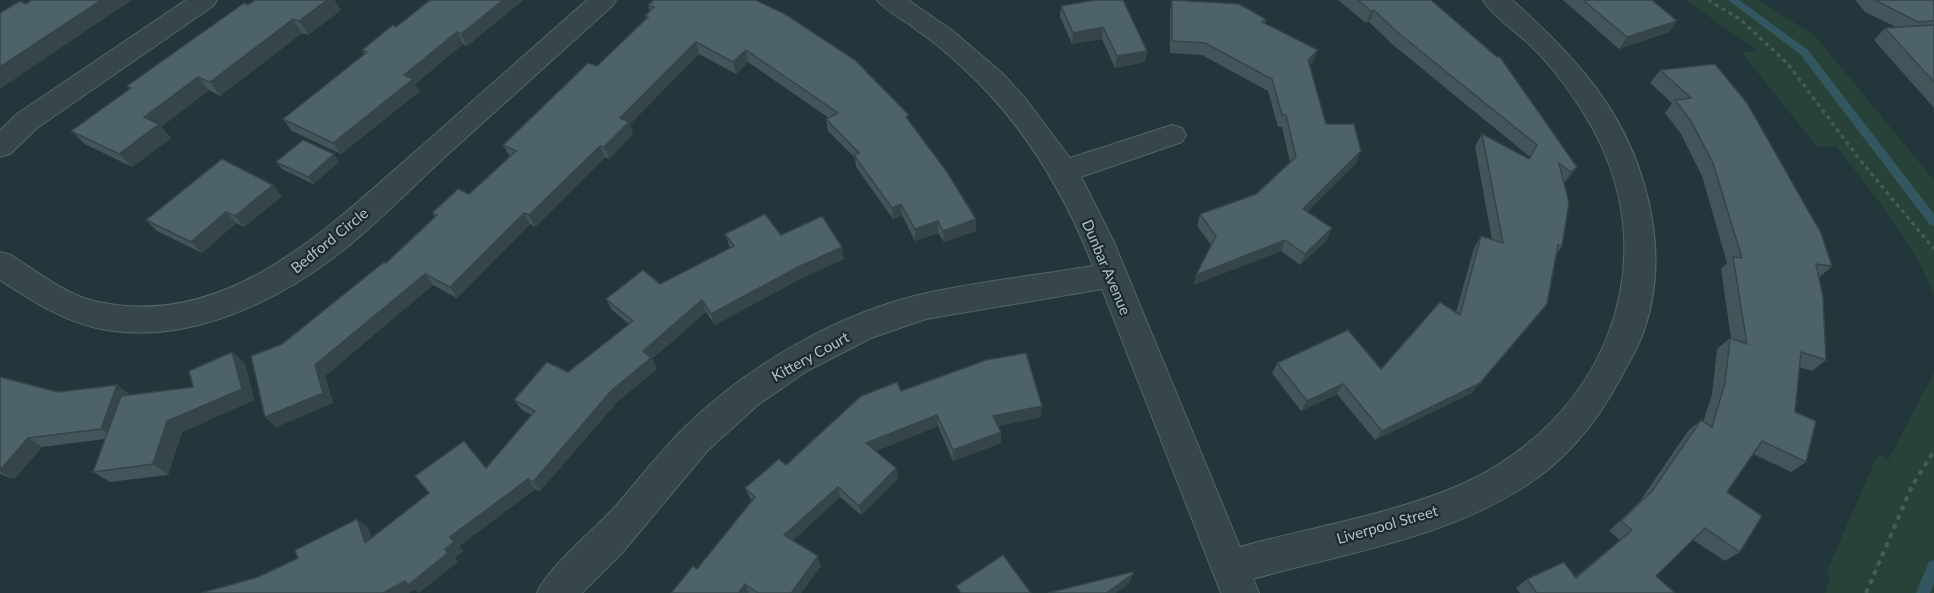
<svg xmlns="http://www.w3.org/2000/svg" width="1934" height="593" font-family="Lato,sans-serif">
	<rect width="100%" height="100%" fill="#22363b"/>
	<g fill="#284239">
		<path d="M 1685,0 L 1759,0 L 1815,36 L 1934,180 L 1934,297 C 1921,251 1866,186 1836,146 L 1817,147 L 1742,53 L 1757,50 Z"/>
		<polygon points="1934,373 1934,593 1825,593 1830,578 1827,571 1878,454 1888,460"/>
	</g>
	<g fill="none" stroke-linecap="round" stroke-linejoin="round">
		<g fill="#335760" fill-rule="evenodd">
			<polygon points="1728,0 1739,0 1808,50 1934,214 1934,226 1930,225 1800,54"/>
			<polygon points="1934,560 1934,584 1930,593 1916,593 1929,562"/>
		</g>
		<defs>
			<g id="minor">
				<polygon points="186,0 217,0 213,6 37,128 10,154 0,157 0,130 17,114"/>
				<path d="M 587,0 L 616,0 L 612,6 C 557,56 502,105 447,155 C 411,188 376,225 337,255 C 272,305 184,345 101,329 C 64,322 31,300 0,280 L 0,252 L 11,255 C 36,271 65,294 94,301 C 228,333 333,223 424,144 C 478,96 533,48 587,0 Z"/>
				<path d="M 877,0 L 908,0 L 953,31 L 1003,74 L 1025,98 L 1070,158 L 1172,125 L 1182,128 L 1186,135 L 1182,142 L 1081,177 L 1113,240 L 1240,547 C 1311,527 1395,514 1462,484 C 1600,422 1668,269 1594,131 C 1577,100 1554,68 1529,44 C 1514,30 1494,17 1483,0 L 1512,0 C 1538,23 1563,47 1585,74 C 1645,146 1676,252 1640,341 C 1635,354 1627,365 1621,377 C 1597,423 1564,463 1519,490 C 1440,539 1342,554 1253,579 L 1259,593 L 1221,593 L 1102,289 L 926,319 L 871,338 L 807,371 L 759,404 L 708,450 L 622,553 L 582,593 L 537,593 C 548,567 594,530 616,506 C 638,480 660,452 684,428 C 748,365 840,312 927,293 C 982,281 1038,275 1093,266 C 1063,189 1022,121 960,65 C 944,50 927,37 910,25 C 899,17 885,11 877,0 Z"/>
			</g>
		</defs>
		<use href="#minor" stroke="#546469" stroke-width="2"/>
		<polyline stroke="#465d57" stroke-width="3" stroke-dasharray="4 4" stroke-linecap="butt" points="1708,0 1740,19 1788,64 1860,160 1934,249"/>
		<polyline stroke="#465d57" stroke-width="4" stroke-dasharray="5 5" stroke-linecap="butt" points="1866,593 1912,486 1934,451"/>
		<use href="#minor" fill="#36464b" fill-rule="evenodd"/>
	</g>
	<g fill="#42555a">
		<polygon points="255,0 334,0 341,10 308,35 302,33 220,96 209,90 161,127 171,138 132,167 85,144 71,131 129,89 127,86"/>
		<polygon points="523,0 467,46 463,44 415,84 420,91 341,154 292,131 283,119 364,54 362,50 396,27"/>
		<polygon points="1172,0 1266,19 1265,23 1313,62 1309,66 1326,124 1356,163 1307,212 1327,240 1300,265 1281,251 1193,285 1211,245 1197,226 1200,214 1256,194 1290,162 1282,127 1278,127 1268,91 1202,55 1170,53 1170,12"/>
		<polygon points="1338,0 1431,0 1577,167 1569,178 1564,183 1562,246 1557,253 1472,393 1375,440 1337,394 1301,411 1272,373 1277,363 1381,369 1456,312 1474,248 1481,236 1492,240 1475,146 1482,134 1529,159 1530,157 1392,44 1369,22 1366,23"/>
		<polygon points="1563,0 1652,0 1677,21 1669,32 1619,49"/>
		<polygon points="1855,0 1934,0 1934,108 1874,40 1885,28 1896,27 1865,12"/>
		<polygon points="648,5 910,122 976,219 976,231 944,242 938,233 915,241 902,215 893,219 856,167 855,158 828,131 826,119 829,118 748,62 736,74 699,54 630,124 633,134 609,159 605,157 535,227 530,224 457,298 433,285 325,376 333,403 276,427 265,417 282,344 386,263 435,217 432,213 469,194 510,157 503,145 597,66 646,20 645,16 650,11"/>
		<polygon points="1061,6 1147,51 1145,62 1115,68 1102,39 1072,44 1060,17"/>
		<polygon points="1715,64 1832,266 1819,278 1826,360 1812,371 1799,367 1795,412 1806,462 1791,472 1753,454 1727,492 1740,552 1725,561 1693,540 1656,576 1675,593 1520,593 1516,588 1527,579 1575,577 1620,540 1609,531 1640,501 1688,431 1701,420 1703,422 1712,394 1717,349 1730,338 1731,338 1721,269 1727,263 1702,176 1681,134 1665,113 1672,103 1650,83 1660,70"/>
		<polygon points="276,162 339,162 313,184 282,169"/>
		<polygon points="282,196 244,227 236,223 202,253 157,231 146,220"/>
		<polygon points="725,234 781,235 844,259 800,279 715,325 706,312 652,359 657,369 618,401 540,491 535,489 459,546 463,551 455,558 458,562 414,590 258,577 298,558 357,519 368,528 371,538 486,468 531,415 522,410 514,400 568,372 629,324 612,310 606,299 660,284 730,248"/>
		<polygon points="232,352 245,364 254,400 182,432 168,475 110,482 93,472 105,439 42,447 14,479 0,474 0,377 58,392 117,385 129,394 129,395 193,387"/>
		<polygon points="901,391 1041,417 998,426 1001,432 1001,443 953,461 938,426 876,451 896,468 898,478 861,515 840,497 793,540 821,566 801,593 671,593 697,569 752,501 750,498 745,488 786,465"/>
	</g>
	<g fill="#36454a">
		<polygon points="101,0 132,0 0,89 0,67"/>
		<polygon points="327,0 334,0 341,10 308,35 299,21"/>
		<polygon points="503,0 523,0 467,46 461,34"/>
		<polygon points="1374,10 1369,22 1366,23 1371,11"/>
		<polygon points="293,19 302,33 220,96 210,82"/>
		<polygon points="1677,21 1669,32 1619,49 1627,37"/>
		<polygon points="1103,27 1102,39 1072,44 1073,33"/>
		<polygon points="457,32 463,44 415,84 420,91 341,154 333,143 404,75"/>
		<polygon points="696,42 699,54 630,124 633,134 609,159 604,147 620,118"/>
		<polygon points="746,50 748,62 736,74 733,62"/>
		<polygon points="1318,50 1313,62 1303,72 1308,60"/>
		<polygon points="1147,51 1145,62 1115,68 1117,56"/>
		<polygon points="198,77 209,90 161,127 171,138 132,167 119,154 144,117"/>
		<polygon points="600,146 605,157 535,227 529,215"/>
		<polygon points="1361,151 1356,163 1298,220 1303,209"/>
		<polygon points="334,154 339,162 313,184 308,177"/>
		<polygon points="1577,167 1569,178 1563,184 1571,172"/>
		<polygon points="273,185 282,196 244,227 235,216"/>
		<polygon points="901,204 902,215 893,219 892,208"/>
		<polygon points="226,212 236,223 202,253 191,242"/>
		<polygon points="524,213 530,224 457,298 450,287"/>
		<polygon points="976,219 976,231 944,242 943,231"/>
		<polygon points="938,221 938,233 915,241 915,229"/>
		<polygon points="1332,228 1327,240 1300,265 1305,254"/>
		<polygon points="1285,240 1281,251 1193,285 1196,275"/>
		<polygon points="842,247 844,259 800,279 715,325 711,314 798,267"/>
		<polygon points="425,274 433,285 325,376 333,403 276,427 265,417 315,365"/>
		<polygon points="702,300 706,312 652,359 657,369 618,401 540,491 533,482 643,351"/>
		<polygon points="1538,315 1472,393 1375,440 1382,431"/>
		<polygon points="232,352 245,364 254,400 182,432 168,475 153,464 167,421"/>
		<polygon points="1343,384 1337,394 1301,411 1307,401"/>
		<polygon points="117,385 129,394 113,438 101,429"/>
		<polygon points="1042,406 1041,417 993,427 993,416"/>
		<polygon points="937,415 938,426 868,454 866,443"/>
		<polygon points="1001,432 1001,443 953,461 953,450"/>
		<polygon points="28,438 42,447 14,479 0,471 0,470"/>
		<polygon points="896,468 898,478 861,515 859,506"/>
		<polygon points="528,479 535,489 459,546 463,551 455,558 458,562 419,593 414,590 409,593 383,593 445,549 450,537"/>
		<polygon points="838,487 840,497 788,545 784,535"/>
		<polygon points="357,519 368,528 376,551 365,543"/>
		<polygon points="818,556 821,566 801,593 791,593"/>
		<polygon points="1133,574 1130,583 1116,593 1106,593"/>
		<polygon points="745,584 749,593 738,593"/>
	</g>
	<g fill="#4d6369" stroke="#36454a" stroke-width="1.5">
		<polygon points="32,0 101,0 0,67 0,13 20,1 26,4"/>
		<polygon points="255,0 327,0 299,21 293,19 210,82 198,77 144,117 159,124 119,154 71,131 131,88 127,86 244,3 248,5"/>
		<polygon points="430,0 503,0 461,34 457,32 404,75 413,79 333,143 283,119 367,52 362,50 393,25 396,27"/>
		<polygon points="654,0 755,0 785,14 855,60 909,115 906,117 947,172 976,219 943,231 938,221 915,229 901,204 892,208 854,155 859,153 826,119 838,113 746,50 733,62 696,42 620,118 629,122 604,147 600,146 529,215 524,213 450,287 425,274 315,365 323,393 265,417 251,356 282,344 384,262 386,263 437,215 432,213 458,189 469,194 516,151 503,145 588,63 597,66 648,17 645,16 654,7 648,5"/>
		<polygon points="1095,0 1123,0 1147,51 1117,56 1103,27 1073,33 1061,6"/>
		<polygon points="1172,0 1239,4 1266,19 1262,22 1318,50 1308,60 1326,124 1354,124 1361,151 1303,209 1332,228 1305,254 1285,240 1196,275 1216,236 1200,214 1256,194 1296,157 1286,115 1282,115 1272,79 1205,43 1172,41"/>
		<polygon points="1358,0 1431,0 1497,57 1500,57 1577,167 1571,172 1559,163 1569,203 1562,246 1558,245 1547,304 1480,383 1382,431 1343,384 1307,401 1277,363 1348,330 1381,369 1440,302 1460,315 1481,236 1503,243 1482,134 1529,159 1537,145 1397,32 1374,10 1371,11"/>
		<polygon points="1583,0 1652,0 1677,21 1627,37"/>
		<polygon points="1875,0 1934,0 1934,21 1918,22"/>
		<polygon points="1934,25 1934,82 1885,28"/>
		<polygon points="1715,64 1747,103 1821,233 1832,266 1816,264 1823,297 1826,360 1801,352 1795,412 1816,421 1806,462 1762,441 1727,492 1762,516 1740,552 1705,528 1656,576 1675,593 1537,593 1527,579 1564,562 1576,578 1632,530 1621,521 1652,491 1701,420 1712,427 1725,383 1730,338 1747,344 1733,257 1742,258 1713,163 1691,121 1675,100 1691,98 1660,70"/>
		<polygon points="303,140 334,154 308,177 276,162"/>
		<polygon points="222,159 273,185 235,216 226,212 191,242 146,220"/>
		<polygon points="765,214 781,235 822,216 842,247 798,267 711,314 702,300 643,351 651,358 612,390 533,482 528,479 450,537 454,542 445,549 448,553 408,585 405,581 383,593 201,593 258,577 298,558 295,550 357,519 365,543 429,493 415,476 464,441 486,468 535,411 514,400 547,362 568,372 633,321 606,299 643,270 660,284 734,246 725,234"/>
		<polygon points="232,352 242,389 167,421 153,464 93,472 121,396 193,387 189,371"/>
		<polygon points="1026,353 1042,406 993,416 1001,432 953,450 937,415 866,443 896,468 859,506 838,487 784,535 818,556 791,593 758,593 745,584 738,593 671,593 693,566 697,569 755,497 745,488 779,459 786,465 861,396 897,382 901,391 986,360"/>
		<polygon points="0,377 58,392 117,385 101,429 28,438 0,470"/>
		<polygon points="1003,555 1031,593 961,593 956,586"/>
		<polygon points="1132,572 1133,574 1106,593 1048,593"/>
	</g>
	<g text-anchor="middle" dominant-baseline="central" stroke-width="4.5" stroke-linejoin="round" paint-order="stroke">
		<g font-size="15" fill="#b1c1c7" stroke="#1b2b30">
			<text transform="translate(329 240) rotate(-39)">Bedford Circle</text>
			<text transform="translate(1107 267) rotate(67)">Dunbar Avenue</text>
			<text transform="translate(810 356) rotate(-29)">Kittery Court</text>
			<text transform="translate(1387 524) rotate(-16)">Liverpool Street</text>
		</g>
	</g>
</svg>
